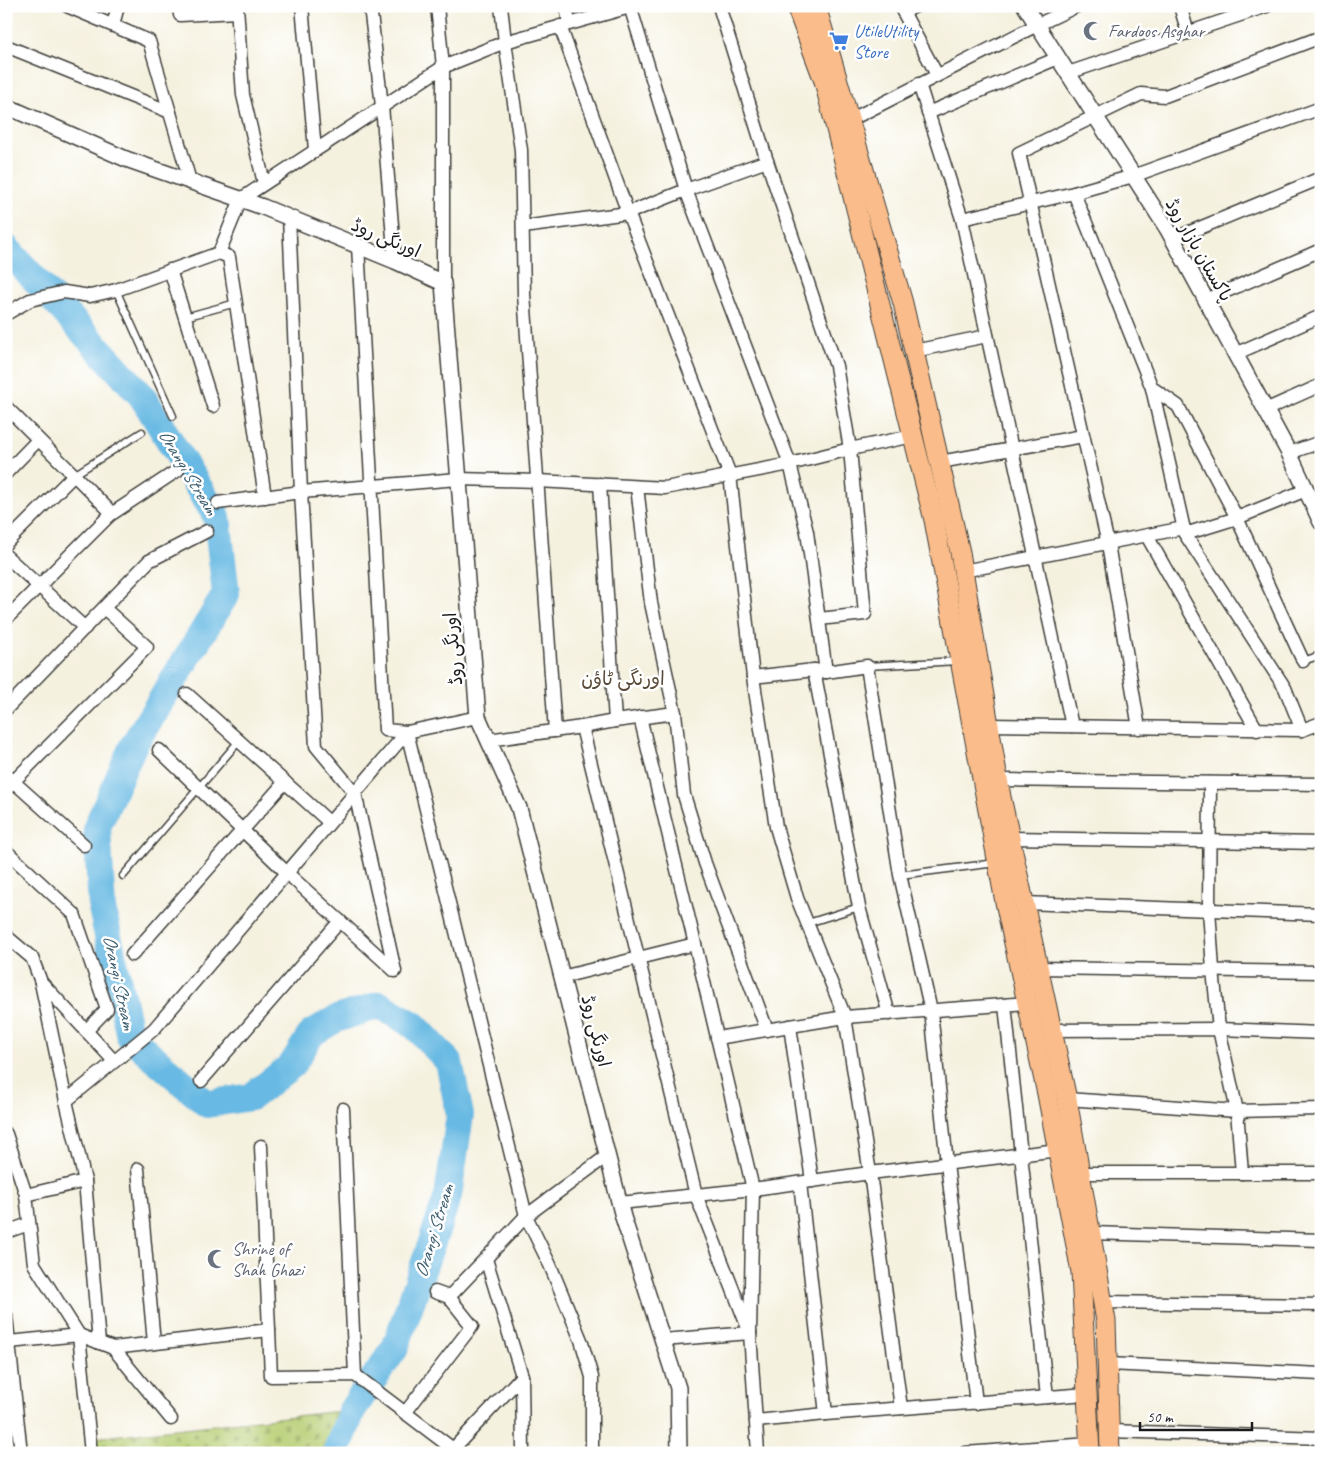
<svg xmlns="http://www.w3.org/2000/svg" width="1327" height="1459" font-family="Caveat,'Playpen Sans Arabic',sans-serif">
	<defs>
		<pattern id="cemetery-stones" width="16" height="16" patternUnits="userSpaceOnUse" patternTransform="scale(1.25)"><rect width="16" height="16" fill="#b6cd71"/><path d="M2 7V4a2 2 0 0 1 4 0v3zM10 15v-3a2 2 0 0 1 4 0v3z" fill="#9caf61"/></pattern>
	</defs>
	<rect width="100%" height="100%" fill="#fff"/>
	<filter id="ink" filterUnits="userSpaceOnUse"><feTurbulence type="fractalNoise" baseFrequency=".02" numOctaves="2"/><feDisplacementMap in="SourceGraphic" scale="10" xChannelSelector="R" yChannelSelector="G"/><feConvolveMatrix kernelMatrix="1 2 1 2 8 2 1 2 1" color-interpolation-filters="sRGB"/></filter>
	<filter id="wash" filterUnits="userSpaceOnUse"><feTurbulence type="fractalNoise" baseFrequency=".0096" numOctaves="4" result="noise"/><feDisplacementMap in="SourceGraphic" scale="20" xChannelSelector="R" yChannelSelector="G"/><feGaussianBlur stdDeviation="1.12" result="paint"/><feColorMatrix in="noise" values="0 0 0 0 0 0 0 0 0 0 0 0 0 0 0 0 0 1.4 0 .05"/><feComposite in="paint" operator="in"/></filter>
	<g filter="url(#wash)">
		<rect width="100%" height="100%" fill="#f5f1df"/>
		<polygon fill="url(#cemetery-stones)" stroke="#697446" points="340,1411 324,1453 94,1453 93,1438"/>
		<g fill="none" stroke-linecap="round" stroke-linejoin="round">
			<polyline stroke="#68b9e3" stroke-width="28" points="6,248 142,396 217,517 226,594 133,746 97,827 102,908 130,1037 207,1104 251,1097 292,1065 312,1033 336,1019 380,1005 415,1026 449,1062 460,1115 448,1196 395,1348 352,1410 336,1453"/>
		</g>
	</g>
	<g filter="url(#ink)">
		<g fill="none" stroke-linecap="round" stroke-linejoin="round">
			<defs>
				<g id="service">
					<polyline points="116,290 173,416"/>
					<polyline points="185,317 236,303"/>
					<polyline points="74,475 142,432"/>
					<polyline points="1303,661 1321,655"/>
					<polyline points="867,666 958,661"/>
					<polyline points="900,875 996,863"/>
					<polyline points="123,876 239,741"/>
					<polyline points="808,923 859,907"/>
				</g>
				<g id="minor">
					<polyline points="67,6 149,41 190,181"/>
					<polyline points="179,6 180,15 237,12"/>
					<polyline points="237,6 243,95 264,183"/>
					<polyline points="302,6 315,150"/>
					<polyline points="370,6 382,106 395,261"/>
					<polyline points="437,6 443,67 443,283"/>
					<polyline points="501,6 505,42 521,150 524,294 555,731"/>
					<polyline points="566,6 569,23"/>
					<polyline points="630,6 686,190 790,464 807,532 826,672"/>
					<polyline points="719,6 767,161 836,366 850,449 865,614 819,619"/>
					<polyline points="900,6 937,75"/>
					<polyline points="1180,6 1188,33"/>
					<polyline points="903,12 916,6"/>
					<polyline points="113,25 118,6"/>
					<polyline points="560,26 628,213 730,475 753,677"/>
					<polyline points="6,46 170,112"/>
					<polyline points="1068,73 1267,6"/>
					<polyline points="919,84 962,219 1072,726"/>
					<polyline points="928,113 1058,58"/>
					<polyline points="850,120 1037,25 1077,6"/>
					<polyline points="289,217 301,492 458,479 538,481 665,488 790,464 850,449 913,436"/>
					<polyline points="962,219 1074,193"/>
					<polyline points="523,227 628,213 686,190 767,161"/>
					<polyline points="1173,239 1321,178"/>
					<polyline points="219,253 229,257 265,497"/>
					<polyline points="170,270 213,406"/>
					<polyline points="1206,300 1321,250"/>
					<polyline points="6,314 30,300 64,292 90,296 116,290 219,253 241,199 443,67 505,42 630,7"/>
					<polyline points="914,351 987,336"/>
					<polyline points="1235,354 1321,316"/>
					<polyline points="1152,388 1178,406 1237,518 1303,661"/>
					<polyline points="6,407 112,513"/>
					<polyline points="1265,410 1321,385"/>
					<polyline points="1289,453 1321,442"/>
					<polyline points="940,462 1083,436"/>
					<polyline points="6,473 38,440"/>
					<polyline points="637,487 651,603 675,713"/>
					<polyline points="1185,534 1237,518 1306,490"/>
					<polyline points="1147,536 1257,730"/>
					<polyline points="6,543 74,475"/>
					<polyline points="6,556 85,628"/>
					<polyline points="963,571 1184,528"/>
					<polyline points="6,619 110,515 178,470"/>
					<polyline points="814,670 859,907 889,1014"/>
					<polyline points="187,694 329,822"/>
					<polyline points="6,709 149,561 207,531"/>
					<polyline points="478,717 407,732 526,1216 550,1265 581,1340 592,1377 592,1453"/>
					<polyline points="640,717 695,944"/>
					<polyline points="615,721 675,713 684,795 705,863 767,1030"/>
					<polyline points="989,725 1302,730 1285,688 1185,534 1152,388 1074,193 1133,176 1321,108"/>
					<polyline points="582,727 615,721 600,484"/>
					<polyline points="1139,728 1108,544 1019,153 1141,94 1165,96 1321,37"/>
					<polyline points="1302,730 1321,723"/>
					<polyline points="488,740 582,727 696,1195 750,1333"/>
					<polyline points="159,750 287,873 395,971 355,793 316,746 301,492 218,503"/>
					<polyline points="6,775 84,845"/>
					<polyline points="998,780 1321,784"/>
					<polyline points="1210,783 1209,909 1213,970 1219,1029 1237,1111 1242,1173"/>
					<polyline points="6,789 147,647 104,608"/>
					<polyline points="1010,838 1321,843"/>
					<polyline points="6,851 74,914 107,1009 86,1031"/>
					<polyline points="1024,903 1321,914"/>
					<polyline points="6,936 32,958 41,982 114,1061"/>
					<polyline points="132,955 285,782"/>
					<polyline points="1038,968 1321,972"/>
					<polyline points="562,977 695,944 753,1189 750,1333 758,1453"/>
					<polyline points="41,983 66,1101"/>
					<polyline points="1005,1005 1047,1397"/>
					<polyline points="790,1026 812,1181"/>
					<polyline points="1052,1030 1219,1029 1321,1033"/>
					<polyline points="717,1038 845,1017 1027,1003"/>
					<polyline points="201,1081 340,921"/>
					<polyline points="1067,1099 1237,1111 1321,1109"/>
					<polyline points="343,1109 355,1375"/>
					<polyline points="6,1134 26,1195 34,1264 79,1335 91,1453"/>
					<polyline points="261,1146 271,1376 355,1375 453,1449"/>
					<polyline points="138,1169 154,1343"/>
					<polyline points="1080,1173 1321,1173"/>
					<polyline points="85,1181 99,1343"/>
					<polyline points="800,1183 826,1414 1087,1394"/>
					<polyline points="26,1195 85,1181 66,1101 154,1029 407,732 385,730 358,246"/>
					<polyline points="620,1203 753,1189 870,1173 1058,1150"/>
					<polyline points="6,1232 29,1224"/>
					<polyline points="1091,1233 1321,1240"/>
					<polyline points="486,1259 522,1376"/>
					<polyline points="435,1292 449,1297 526,1216 608,1155"/>
					<polyline points="1103,1302 1321,1305"/>
					<polyline points="6,1315 21,1453"/>
					<polyline points="663,1340 750,1333"/>
					<polyline points="9,1342 79,1335 113,1348 269,1330"/>
					<polyline points="113,1348 171,1419"/>
					<polyline points="1108,1364 1321,1374"/>
					<polyline points="901,1408 870,1173 845,1017 797,898 776,827 753,677 814,670 826,672 867,666 900,875 931,1011 947,1164 976,1403"/>
					<polyline points="405,1413 472,1326 449,1297"/>
					<polyline points="756,1421 826,1414"/>
					<polyline points="1110,1431 1321,1438"/>
					<polyline points="453,1453 453,1449 522,1376 523,1453"/>
					<polyline points="965,1453 1090,1444"/>
				</g>
				<g id="tertiary">
					<polyline points="1025,6 1168,230 1289,453 1321,522"/>
					<polyline points="6,106 126,159 263,207 395,261 443,283 478,717 519,808 623,1217 678,1388 679,1453"/>
				</g>
				<g id="primary">
					<polyline points="796,6 824,81 934,520 1005,902 1047,1094 1081,1272 1090,1453"/>
					<polyline points="816,6 903,303 960,552 1001,797 1067,1099 1106,1321 1110,1453"/>
				</g>
			</defs>
			<use href="#service" stroke="#3d3c39" stroke-width="9"/>
			<use href="#minor" stroke="#3d3c39" stroke-width="15"/>
			<use href="#tertiary" stroke="#3d3c39" stroke-width="18"/>
			<use href="#primary" stroke="#3d3c39" stroke-width="21"/>
			<use href="#service" stroke="#fff" stroke-width="6"/>
			<use href="#minor" stroke="#fff" stroke-width="12"/>
			<use href="#tertiary" stroke="#fff" stroke-width="15"/>
			<use href="#primary" stroke="#f9bc8a" stroke-width="19"/>
		</g>
	</g>
	<defs>
		<symbol id="mosque-bare" viewBox="-9 -9 18 18"><path d="M3.5-4.9A6 6 0 1 0 3.5 4.9A5 5 0 1 1 3.5-4.9Z" fill="#6b7280" stroke="#fff" stroke-width="2.5" paint-order="stroke"/></symbol>
		<symbol id="supermarket-bare" viewBox="-9 -9 18 18"><path d="M-6-5.5h2.5l.6 2H6L4.5 2H-2.5L-4.4-4H-6ZM-1.5 3.2a1.3 1.3 0 1 0 .1 0ZM3 3.2a1.3 1.3 0 1 0 .1 0Z" fill="#3f7fe0" stroke="#fff" stroke-width="2.5" paint-order="stroke"/></symbol>
	</defs>
	<g fill-rule="evenodd">
		<use href="#mosque-bare" x="1079" y="17" width="28" height="28"/>
		<use href="#supermarket-bare" x="825" y="27" width="28" height="28"/>
		<use href="#mosque-bare" x="203" y="1245" width="28" height="28"/>
	</g>
	<g text-anchor="middle" dominant-baseline="central" stroke-width="5" stroke-linejoin="round" paint-order="stroke">
		<g font-size="18" fill="#366cbe" stroke="#fff" text-anchor="start">
			<text x="854" y="31">UtileUtility<tspan x="854" dy="21">Store</tspan></text>
		</g>
		<g font-size="18" fill="#5b616d" stroke="#fff" text-anchor="start">
			<text x="1108" y="31">Fardoos Asghar</text>
			<text x="232" y="1249">Shrine of<tspan x="232" dy="21">Shah Ghazi</tspan></text>
		</g>
		<g font-size="18" fill="#1c1c1c" stroke="#fff">
			<text transform="translate(386 238) rotate(23)">اورنگی روڈ</text>
			<text transform="translate(1199 250) rotate(60)">پاکستان بازار روڈ</text>
			<text transform="translate(453 649) rotate(-95)">اورنگی روڈ</text>
			<text transform="translate(596 1031) rotate(76)">اورنگی روڈ</text>
		</g>
		<g font-size="19" font-style="italic" fill="#3a5b6c" stroke="#fff">
			<text transform="translate(188 472) rotate(59)">Orangi Stream</text>
			<text transform="translate(119 982) rotate(78)">Orangi Stream</text>
			<text transform="translate(434 1231) rotate(-73)">Orangi Stream</text>
		</g>
		<g font-size="19" fill="#594a37" stroke="#fff">
			<text x="623" y="679">اورنگی ٹاؤن</text>
		</g>
	</g>
	<rect width="1327" height="1459" fill="none" stroke="#fff" stroke-width="25"/>
	<path d="M1140 1422v8h112v-8" fill="none" stroke="#1c1c1c" stroke-width="2.5"/>
	<text x="1147" y="1422" font-size="15" fill="#1c1c1c" stroke="#ffffff" stroke-width="4" paint-order="stroke">50 m</text>
</svg>
